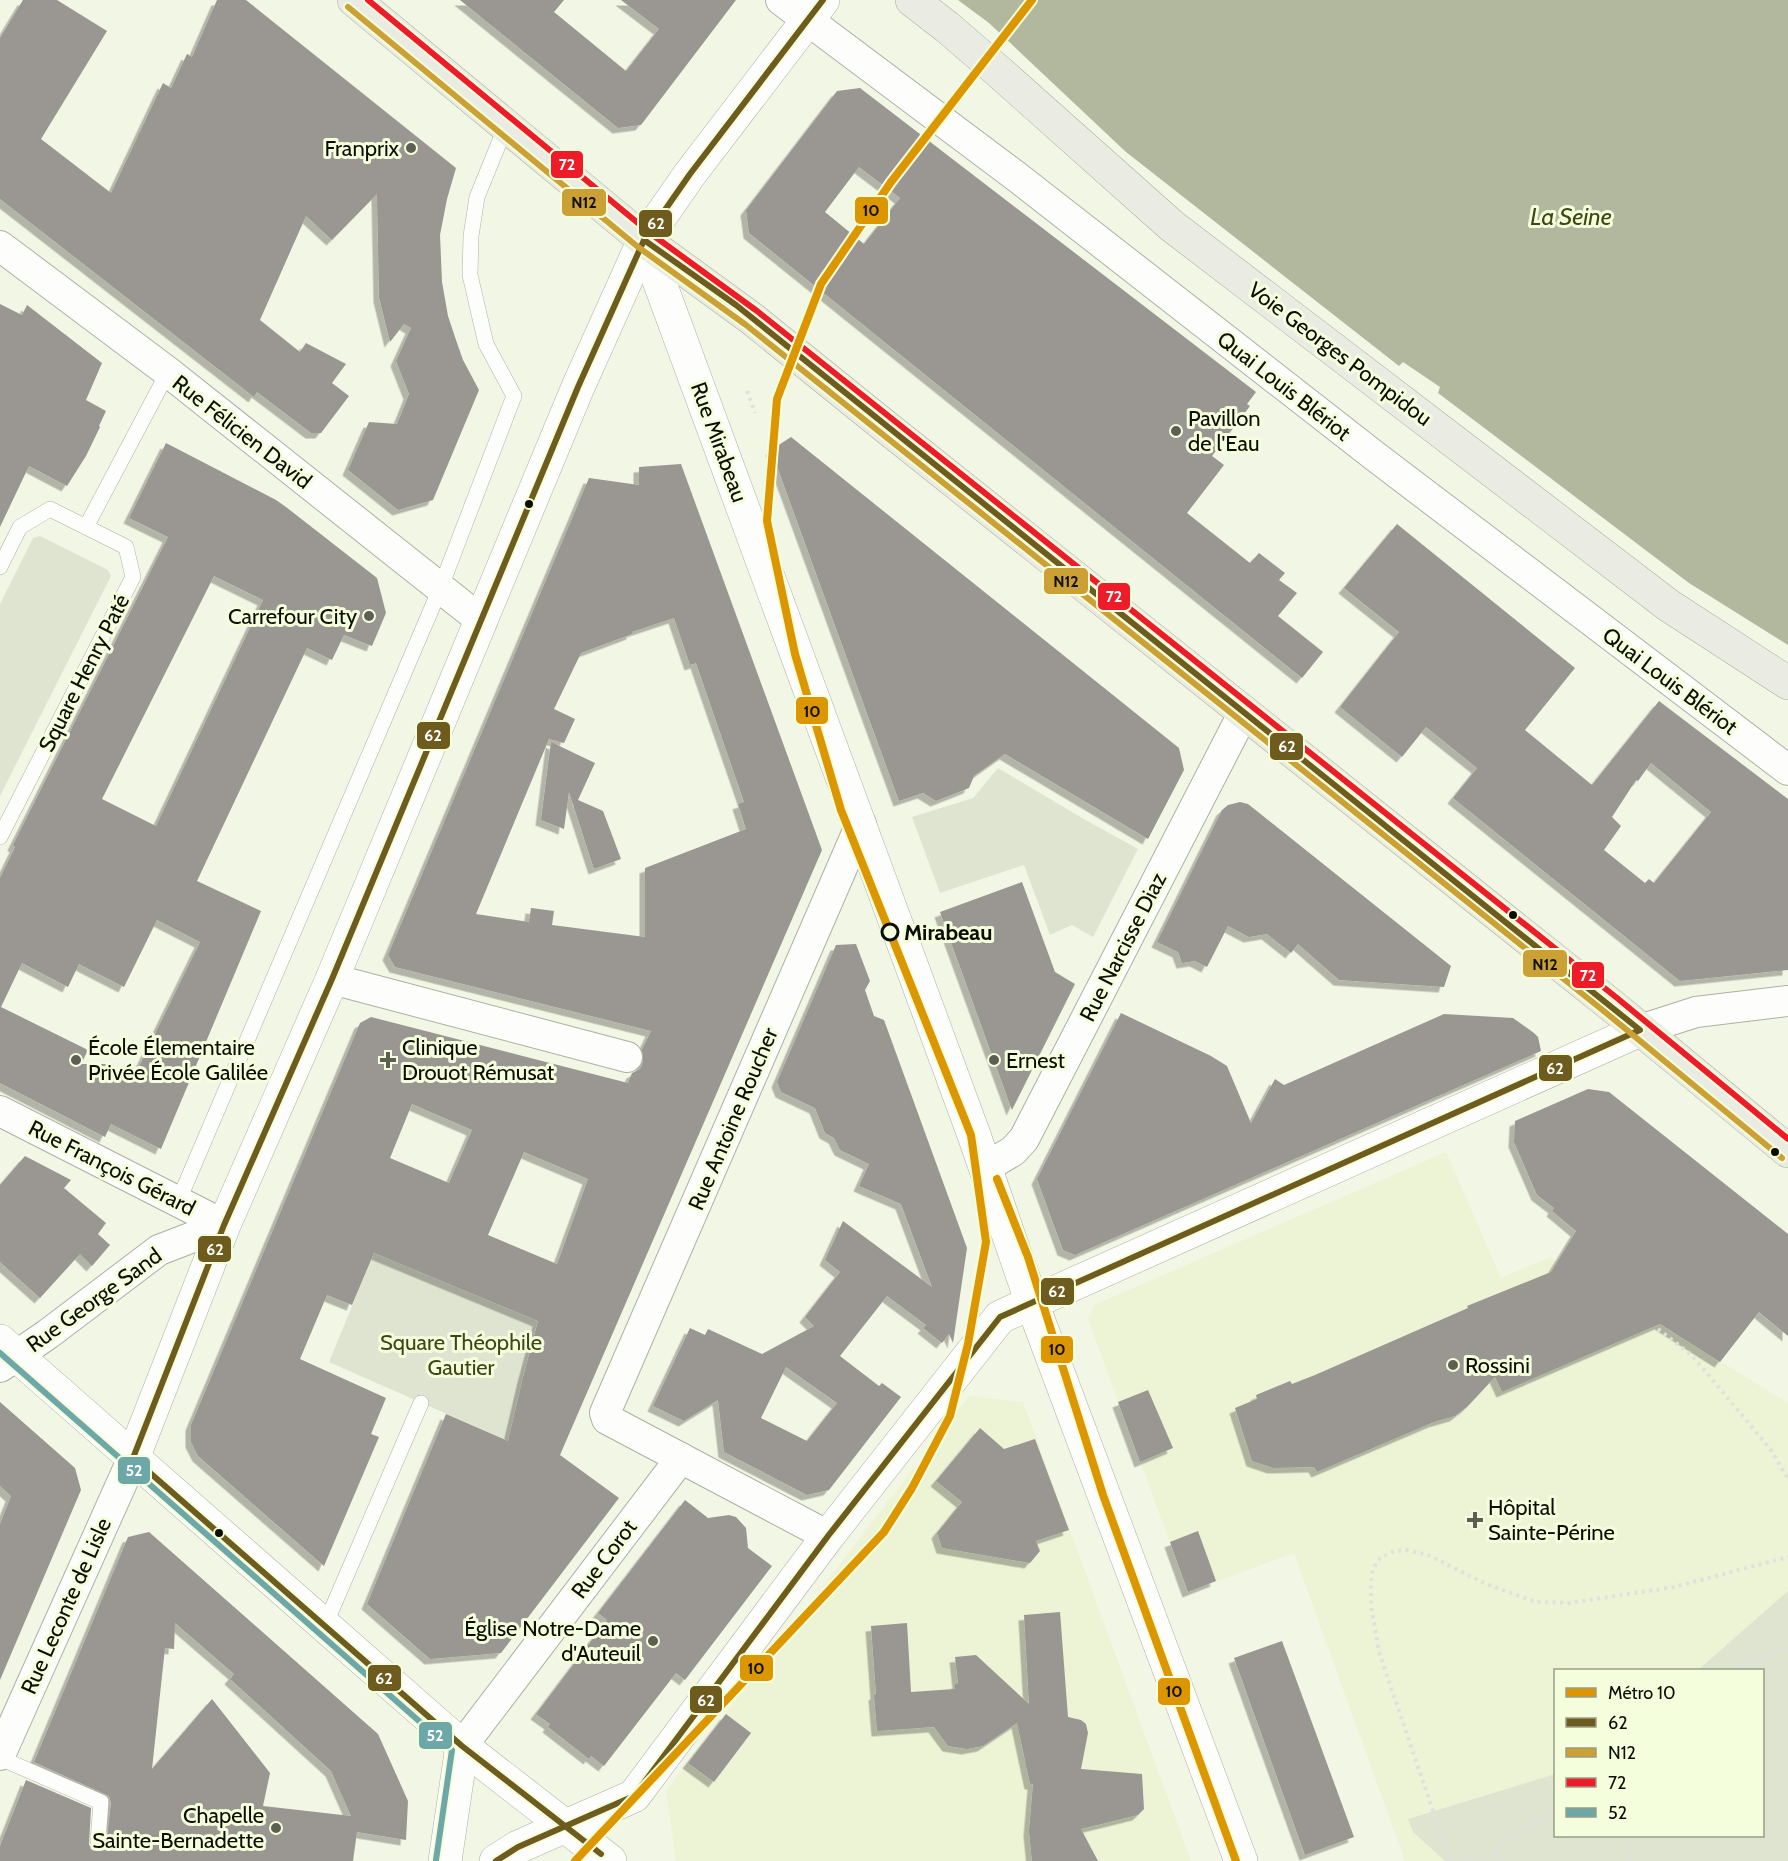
<svg xmlns="http://www.w3.org/2000/svg" width="1788" height="1861" font-family="Cabin,sans-serif">
	<defs>
		<filter id="shadow"><feDropShadow dx="-5.5" dy="5.5" stdDeviation="0" flood-color="#0004"/></filter>
	</defs>
	<rect width="100%" height="100%" fill="#f2f6e4"/>
	<g fill="#ecf4d5">
		<polygon points="1446,1152 1501,1278 1550,1257 1788,1403 1788,1593 1698,1670 1556,1670 1555,1774 1409,1819 1413,1832 1445,1861 1405,1861 1294,1553 1188,1592 1088,1319 1094,1305"/>
		<polygon points="969,1396 1023,1402 1191,1861 676,1861 666,1791"/>
	</g>
	<g fill="#dfe4d0">
		<polygon points="40,536 108,570 111,576 0,796 0,604 33,538"/>
		<polygon points="998,768 1082,818 1138,849 1093,937 1072,925 1050,935 1024,865 940,893 912,817 973,798"/>
		<polygon points="374,1253 538,1320 523,1377 508,1441 329,1362"/>
		<polygon points="1788,1591 1788,1861 1445,1861 1413,1832 1408,1819 1555,1774 1556,1836 1762,1836 1762,1670 1698,1670"/>
	</g>
	<polygon fill="#b2b89e" points="958,0 1788,0 1788,645 1689,583 1438,393 1440,387 1403,362 1399,366 1126,152 989,23"/>
	<g fill="#9a9691" fill-rule="evenodd" filter="url(#shadow)">
		<polygon points="23,0 57,0 107,31 41,139 111,193 163,83 171,88 187,54 192,57 217,0 246,0 456,168 447,199 440,235 442,282 448,316 456,340 463,360 479,390 433,500 398,510 348,470 369,422 397,424 409,394 396,361 411,328 404,324 390,342 379,297 377,194 332,240 306,216 260,320 300,352 306,343 346,364 332,383 349,396 321,433 311,433 257,392 254,397 0,199 0,38"/>
		<polygon points="460,0 564,0 554,12 626,71 659,29 621,0 736,0 641,125 618,128"/>
		<path d="M 860,88 L 1256,392 L 1247,404 L 1250,406 L 1212,456 L 1224,465 L 1187,513 L 1250,563 L 1259,553 L 1285,573 L 1279,580 L 1297,593 L 1278,616 L 1323,652 L 1302,678 L 749,233 L 746,210 L 837,91 ZM 859,167 L 900,198 L 864,244 L 825,212 Z"/>
		<polygon points="0,304 22,315 27,305 102,363 86,400 106,411 99,426 100,427 86,456 67,486 29,466 0,527"/>
		<polygon points="791,437 1179,748 1184,770 1148,839 1005,754 974,776 969,788 936,801 923,793 899,801 771,450"/>
		<path d="M 166,443 L 276,500 L 286,507 L 377,578 L 386,613 L 372,646 L 344,635 L 332,660 L 307,648 L 197,881 L 261,911 L 161,1149 L 111,1124 L 105,1137 L 0,1083 L 0,878 L 15,847 L 13,845 L 168,537 L 129,518 ZM 214,576 L 263,600 L 156,826 L 102,799 ZM 157,920 L 200,942 L 131,1083 L 112,1064 L 81,1064 L 88,1050 L 1,1007 L 22,963 L 68,987 L 79,964 L 124,987 Z"/>
		<path d="M 681,464 L 822,850 L 560,1455 L 619,1498 L 501,1653 L 430,1659 L 367,1604 L 446,1414 L 508,1441 L 523,1377 L 538,1321 L 374,1253 L 352,1305 L 327,1295 L 300,1359 L 386,1398 L 371,1434 L 379,1437 L 324,1566 L 198,1456 L 191,1442 L 191,1425 L 360,1023 L 371,1017 L 628,1083 L 632,1073 L 640,1069 L 643,1062 L 642,1050 L 651,1031 L 395,967 L 388,955 L 589,478 L 639,485 L 639,467 ZM 674,618 L 690,665 L 696,663 L 744,802 L 738,804 L 746,829 L 645,868 L 645,937 L 552,925 L 554,911 L 531,908 L 529,922 L 476,914 L 549,739 L 564,743 L 575,719 L 554,709 L 581,653 L 632,634 L 632,632 ZM 412,1104 L 472,1130 L 449,1183 L 390,1158 ZM 524,1152 L 588,1179 L 557,1264 L 488,1235 Z"/>
		<path d="M 1397,524 L 1575,668 L 1525,730 L 1592,785 L 1659,701 L 1788,799 L 1788,970 L 1680,981 L 1453,798 L 1477,768 L 1426,727 L 1402,757 L 1340,707 L 1399,632 L 1344,588 ZM 1651,763 L 1711,812 L 1654,883 L 1649,879 L 1645,883 L 1604,850 L 1621,826 L 1612,817 L 1636,780 L 1638,781 Z"/>
		<polygon points="551,742 595,763 578,800 603,811 621,859 594,869 569,792 564,829 541,820"/>
		<polygon points="1240,802 1248,804 1451,966 1444,987 1339,980 1298,944 1291,953 1267,934 1249,937 1228,926 1207,967 1195,961 1182,963 1178,952 1157,942 1222,810 1228,805"/>
		<polygon points="1022,882 1055,972 1075,984 1012,1110 940,912"/>
		<path d="M 856,944 L 870,981 L 865,990 L 874,1016 L 884,1020 L 967,1248 L 953,1343 L 949,1334 L 942,1343 L 923,1328 L 926,1325 L 887,1296 L 840,1356 L 879,1386 L 882,1383 L 901,1397 L 829,1490 L 807,1495 L 724,1452 L 718,1400 L 684,1421 L 653,1406 L 690,1328 L 705,1335 L 708,1329 L 762,1354 L 814,1326 L 805,1317 L 840,1272 L 825,1260 L 843,1221 L 932,1287 L 901,1204 L 859,1186 L 869,1164 L 840,1150 L 834,1138 L 825,1133 L 815,1108 L 781,1092 L 777,1082 L 836,945 ZM 786,1367 L 837,1403 L 807,1441 L 761,1418 Z"/>
		<polygon points="1121,1013 1211,1056 1227,1066 1251,1123 1275,1079 1284,1085 1444,1014 1513,1018 1534,1033 1538,1037 1541,1051 1075,1255 1063,1250 1037,1179"/>
		<polygon points="1588,1089 1609,1092 1788,1234 1788,1336 1759,1312 1720,1362 1660,1324 1502,1392 1495,1377 1467,1407 1455,1416 1434,1422 1317,1472 1314,1467 1273,1468 1252,1461 1235,1408 1257,1399 1256,1395 1290,1381 1292,1384 1315,1375 1468,1308 1467,1306 1551,1272 1576,1231 1552,1211 1554,1208 1537,1195 1514,1142 1515,1121"/>
		<polygon points="25,1156 71,1180 64,1188 106,1223 98,1234 110,1245 92,1266 80,1254 40,1298 0,1262 0,1185"/>
		<polygon points="1148,1390 1173,1448 1140,1462 1118,1402"/>
		<polygon points="0,1402 75,1468 81,1490 0,1680 0,1524 11,1496 0,1486"/>
		<polygon points="980,1428 1004,1449 1035,1439 1069,1530 1036,1541 1040,1551 1030,1563 942,1548 937,1533 962,1502 936,1481"/>
		<polygon points="685,1500 708,1518 729,1515 736,1517 746,1528 748,1548 772,1566 685,1680 676,1673 604,1766 591,1756 589,1759 548,1727 550,1724 536,1714 607,1620 598,1613"/>
		<polygon points="1198,1531 1216,1581 1188,1592 1170,1542"/>
		<path d="M 149,1532 L 378,1734 L 408,1801 L 406,1840 L 357,1832 L 353,1861 L 0,1861 L 0,1846 L 26,1780 L 91,1808 L 89,1845 L 97,1851 L 102,1850 L 106,1846 L 111,1803 L 109,1796 L 34,1762 L 128,1537 ZM 175,1623 L 234,1674 L 230,1679 L 331,1771 L 351,1816 L 263,1806 L 270,1773 L 212,1699 L 152,1769 L 165,1648 L 174,1649 Z"/>
		<polygon points="1060,1612 1068,1717 1081,1720 1086,1724 1088,1733 1081,1769 1142,1774 1144,1809 1138,1815 1081,1829 1098,1861 1032,1861 1029,1831 1033,1784 1030,1784 1017,1723 983,1746 967,1749 948,1746 934,1727 877,1731 874,1695 876,1694 871,1626 907,1623 911,1692 955,1689 955,1684 958,1683 955,1657 976,1655 1029,1704 1024,1615"/>
		<polygon points="1282,1641 1354,1837 1305,1855 1234,1658"/>
		<polygon points="726,1714 751,1733 714,1782 688,1763"/>
	</g>
	<g fill="none" stroke-linecap="round" stroke-linejoin="round">
		<defs>
			<g id="lane">
				<polyline points="86,527 168,372"/>
				<polyline points="0,567 20,527 50,509 126,547 133,577 0,837"/>
				<polyline points="178,1202 440,589 514,396 486,344 470,275 471,236 477,197 506,126"/>
				<polyline points="325,1625 421,1403"/>
				<polyline points="0,1758 101,1802 98,1841"/>
			</g>
			<g id="street">
				<polyline points="781,0 1017,177 1376,457 1788,770"/>
				<polyline points="0,246 168,372 482,621"/>
				<polyline points="332,979 627,1057"/>
				<polyline points="1640,1030 1696,1012 1788,1001"/>
				<polyline points="0,1111 224,1225"/>
				<polyline points="986,1167 1013,1151 1024,1139 1244,712"/>
				<polyline points="0,1367 48,1334 159,1250 224,1225"/>
				<polyline points="828,1536 607,1419 605,1413 861,824"/>
				<polyline points="462,1746 681,1458"/>
				<polyline points="0,1755 133,1458"/>
			</g>
			<g id="secondary">
				<polyline points="644,240 974,1135 1032,1303 1241,1861"/>
				<polyline points="0,1341 462,1746 610,1861"/>
				<polyline points="133,1458 224,1225 332,979 578,387 644,240 690,174 823,0"/>
				<polyline points="445,1861 462,1746"/>
				<polyline points="496,1861 518,1847 634,1796 828,1536 1000,1317 1640,1030"/>
			</g>
			<g id="primary">
				<polyline points="354,0 644,240 751,318 876,419 1611,1005 1788,1151"/>
				<polyline points="912,0 947,27 998,71 1172,226 1668,605 1788,683"/>
			</g>
		</defs>
		<use href="#lane" stroke="#adb0a2" stroke-width="16"/>
		<use href="#street" stroke="#adb0a2" stroke-width="32"/>
		<use href="#secondary" stroke="#adb0a2" stroke-width="34"/>
		<use href="#primary" stroke="#a9ad9b" stroke-width="34"/>
		<g stroke="#dfe1dc" stroke-width="4" stroke-dasharray="3 4.5" stroke-linecap="butt">
			<polyline points="747,391 755,413"/>
			<polyline points="1658,1329 1690,1354 1705,1371 1771,1450 1788,1479"/>
			<polyline points="1734,1670 1788,1648"/>
			<polyline points="1626,1836 1630,1861"/>
			<polyline points="1495,1854 1502,1861"/>
			<polyline points="1450,1861 1379,1652 1371,1606 1371,1581 1373,1569 1380,1558 1394,1551 1406,1550 1428,1555 1486,1584 1536,1602 1569,1603 1674,1587 1788,1557"/>
			<polyline points="1463,1861 1495,1854 1505,1842 1556,1809"/>
		</g>
		<use href="#lane" stroke="#fdfefb" stroke-width="15"/>
		<use href="#street" stroke="#fdfefb" stroke-width="30"/>
		<use href="#secondary" stroke="#fdfefb" stroke-width="33"/>
		<use href="#primary" stroke="#eaece4" stroke-width="33"/>
		<defs>
			<g id="bus-1">
				<polyline points="601,1854 462,1746 133,1458 224,1225 332,979 578,387 644,240 690,174 823,0"/>
				<polyline points="496,1861 518,1847 634,1796 828,1536 1000,1317 1640,1030 736,305 644,240"/>
			</g>
			<polyline id="bus-2" points="348,7 638,247 746,325 1605,1012 1782,1158"/>
			<polyline id="bus-3" points="368,0 650,233 757,311 1617,998 1788,1139"/>
			<polyline id="bus-4" points="0,1353 452,1750 436,1860"/>
		</defs>
		<use href="#bus-1" stroke="#f5fedc" stroke-width="10"/>
		<use href="#bus-2" stroke="#f5fedc" stroke-width="10"/>
		<use href="#bus-3" stroke="#f5fedc" stroke-width="10"/>
		<use href="#bus-4" stroke="#f5fedc" stroke-width="10"/>
		<use href="#bus-1" stroke="#6e5b1e" stroke-width="6"/>
		<use href="#bus-2" stroke="#cba035" stroke-width="6"/>
		<use href="#bus-3" stroke="#ee1b29" stroke-width="6"/>
		<use href="#bus-4" stroke="#6ea7a8" stroke-width="6"/>
		<defs>
			<g id="metro-1">
				<polyline points="997,1179 1028,1257 1103,1495 1236,1861"/>
				<polyline points="575,1861 884,1532 912,1488 950,1416 968,1344 986,1242 971,1135 841,810 795,654 767,521 777,399 821,284 891,182 1032,0"/>
			</g>
		</defs>
		<use href="#metro-1" stroke="#f5fedc" stroke-width="12"/>
		<use href="#metro-1" stroke="#dc9600" stroke-width="8"/>
	</g>
	<g fill="#5c5f52" stroke="#f5fedc" stroke-width="2">
		<circle cx="411" cy="148" r="6"/>
		<circle cx="1176" cy="431" r="6"/>
		<circle cx="369" cy="616" r="6"/>
		<circle cx="76" cy="1060" r="6"/>
		<path d="M385 1051h6v6h6v6h-6v6h-6v-6h-6v-6h6z"/>
		<circle cx="994" cy="1060" r="6"/>
		<circle cx="1453" cy="1365" r="6"/>
		<path d="M1472 1511h6v6h6v6h-6v6h-6v-6h-6v-6h6z"/>
		<circle cx="653" cy="1641" r="6"/>
		<circle cx="276" cy="1828" r="6"/>
	</g>
	<g fill="#0c0e04" stroke="#f5fedc" stroke-width="2">
		<circle cx="529" cy="504" r="5"/>
		<circle cx="1513" cy="915" r="5"/>
		<circle cx="1775" cy="1152" r="5"/>
		<circle cx="219" cy="1533" r="5"/>
	</g>
	<circle fill="#f5fedc" stroke="#0c0e04" stroke-width="3" cx="890" cy="932" r="8"/>
	<g text-anchor="middle" dominant-baseline="central" stroke-width="6" stroke-linejoin="round" paint-order="stroke">
		<g font-size="22" fill="#0c0e04" stroke="#f5fedc" text-anchor="start">
			<text x="399" y="148" text-anchor="end">Franprix</text>
			<text x="1188" y="418">Pavillon<tspan x="1188" dy="25">de l'Eau</tspan></text>
			<text x="357" y="616" text-anchor="end">Carrefour City</text>
			<text x="88" y="1047">École Élementaire<tspan x="88" dy="25">Privée École Galilée</tspan></text>
			<text x="402" y="1047">Clinique<tspan x="402" dy="25">Drouot Rémusat</tspan></text>
			<text x="1006" y="1060">Ernest</text>
			<text x="1465" y="1365">Rossini</text>
			<text x="1488" y="1507">Hôpital<tspan x="1488" dy="25">Sainte-Périne</tspan></text>
			<text x="641" y="1628" text-anchor="end">Église Notre-Dame<tspan x="641" dy="25">d'Auteuil</tspan></text>
			<text x="264" y="1815" text-anchor="end">Chapelle<tspan x="264" dy="25">Sainte-Bernadette</tspan></text>
		</g>
		<g font-size="22" fill="#0c0e04" stroke="#f5fedc">
			<text transform="translate(1340 354) rotate(37)">Voie Georges Pompidou</text>
			<text transform="translate(1284 386) rotate(38)">Quai Louis Blériot</text>
			<text transform="translate(242 432) rotate(38)">Rue Félicien David</text>
			<text transform="translate(719 442) rotate(70)">Rue Mirabeau</text>
			<text transform="translate(84 673) rotate(-63)">Square Henry Paté</text>
			<text transform="translate(1670 681) rotate(37)">Quai Louis Blériot</text>
			<text transform="translate(1123 947) rotate(-63)">Rue Narcisse Diaz</text>
			<text transform="translate(733 1119) rotate(-67)">Rue Antoine Roucher</text>
			<text transform="translate(112 1168) rotate(27)">Rue François Gérard</text>
			<text transform="translate(94 1300) rotate(-36)">Rue George Sand</text>
			<text transform="translate(604 1559) rotate(-53)">Rue Corot</text>
			<text transform="translate(66 1606) rotate(-66)">Rue Leconte de Lisle</text>
		</g>
		<g font-size="22" font-weight="bold" fill="#0c0e04" stroke="#f5fedc" text-anchor="start">
			<text x="904" y="932">Mirabeau</text>
		</g>
		<g font-size="22" fill="#3e4714" stroke="#f5fedc">
			<text x="461" y="1342">Square Théophile<tspan x="461" dy="25">Gautier</tspan></text>
		</g>
		<g font-size="24" font-style="italic" fill="#3f4814" stroke="#f5fedc">
			<text x="1571" y="216">La Seine</text>
		</g>
	</g>
	<g stroke="#f5fedc" stroke-width="2">
		<rect x="550" y="150" width="34" height="29" rx="6" fill="#ee1b29"/>
		<rect x="561" y="188" width="46" height="29" rx="6" fill="#cba035"/>
		<rect x="854" y="196" width="35" height="29" rx="6" fill="#dc9600"/>
		<rect x="638" y="209" width="35" height="29" rx="6" fill="#6e5b1e"/>
		<rect x="1043" y="567" width="46" height="28" rx="6" fill="#cba035"/>
		<rect x="1097" y="582" width="34" height="29" rx="6" fill="#ee1b29"/>
		<rect x="795" y="696" width="34" height="29" rx="6" fill="#dc9600"/>
		<rect x="416" y="721" width="35" height="29" rx="6" fill="#6e5b1e"/>
		<rect x="1269" y="732" width="35" height="29" rx="6" fill="#6e5b1e"/>
		<rect x="1522" y="949" width="46" height="29" rx="6" fill="#cba035"/>
		<rect x="1571" y="961" width="34" height="28" rx="6" fill="#ee1b29"/>
		<rect x="1538" y="1054" width="35" height="28" rx="6" fill="#6e5b1e"/>
		<rect x="197" y="1235" width="35" height="28" rx="6" fill="#6e5b1e"/>
		<rect x="1040" y="1277" width="35" height="29" rx="6" fill="#6e5b1e"/>
		<rect x="1040" y="1335" width="34" height="29" rx="6" fill="#dc9600"/>
		<rect x="117" y="1456" width="34" height="29" rx="6" fill="#6ea7a8"/>
		<rect x="739" y="1654" width="35" height="28" rx="6" fill="#dc9600"/>
		<rect x="367" y="1664" width="35" height="28" rx="6" fill="#6e5b1e"/>
		<rect x="1157" y="1677" width="34" height="29" rx="6" fill="#dc9600"/>
		<rect x="689" y="1685" width="34" height="29" rx="6" fill="#6e5b1e"/>
		<rect x="418" y="1721" width="35" height="29" rx="6" fill="#6ea7a8"/>
	</g>
	<g font-size="16" text-anchor="middle" font-weight="bold" fill="#fff">
		<text x="567" y="170">72</text>
		<text x="656" y="229">62</text>
		<text x="1114" y="602">72</text>
		<text x="433" y="741">62</text>
		<text x="1287" y="752">62</text>
		<text x="1588" y="981">72</text>
		<text x="1555" y="1074">62</text>
		<text x="215" y="1255">62</text>
		<text x="1057" y="1297">62</text>
		<text x="134" y="1476">52</text>
		<text x="384" y="1684">62</text>
		<text x="706" y="1706">62</text>
		<text x="435" y="1741">52</text>
	</g>
	<g font-size="16" text-anchor="middle" font-weight="bold" fill="#111">
		<text x="584" y="208">N12</text>
		<text x="871" y="216">10</text>
		<text x="1066" y="587">N12</text>
		<text x="812" y="717">10</text>
		<text x="1545" y="970">N12</text>
		<text x="1057" y="1355">10</text>
		<text x="756" y="1674">10</text>
		<text x="1174" y="1697">10</text>
	</g>
	<rect x="1554" y="1669" width="210" height="168" fill="#f5fedc" stroke="#989e86" stroke-width="1.5"/>
	<rect x="1566" y="1688" width="30" height="9" fill="#dc9600" stroke="#989e86" stroke-width="1.5"/>
	<text x="1608" y="1699" font-size="18" fill="#0c0e04">Métro 10</text>
	<rect x="1566" y="1718" width="30" height="9" fill="#6e5b1e" stroke="#989e86" stroke-width="1.5"/>
	<text x="1608" y="1729" font-size="18" fill="#0c0e04">62</text>
	<rect x="1566" y="1748" width="30" height="9" fill="#cba035" stroke="#989e86" stroke-width="1.5"/>
	<text x="1608" y="1759" font-size="18" fill="#0c0e04">N12</text>
	<rect x="1566" y="1778" width="30" height="9" fill="#ee1b29" stroke="#989e86" stroke-width="1.5"/>
	<text x="1608" y="1789" font-size="18" fill="#0c0e04">72</text>
	<rect x="1566" y="1808" width="30" height="9" fill="#6ea7a8" stroke="#989e86" stroke-width="1.5"/>
	<text x="1608" y="1819" font-size="18" fill="#0c0e04">52</text>
</svg>
